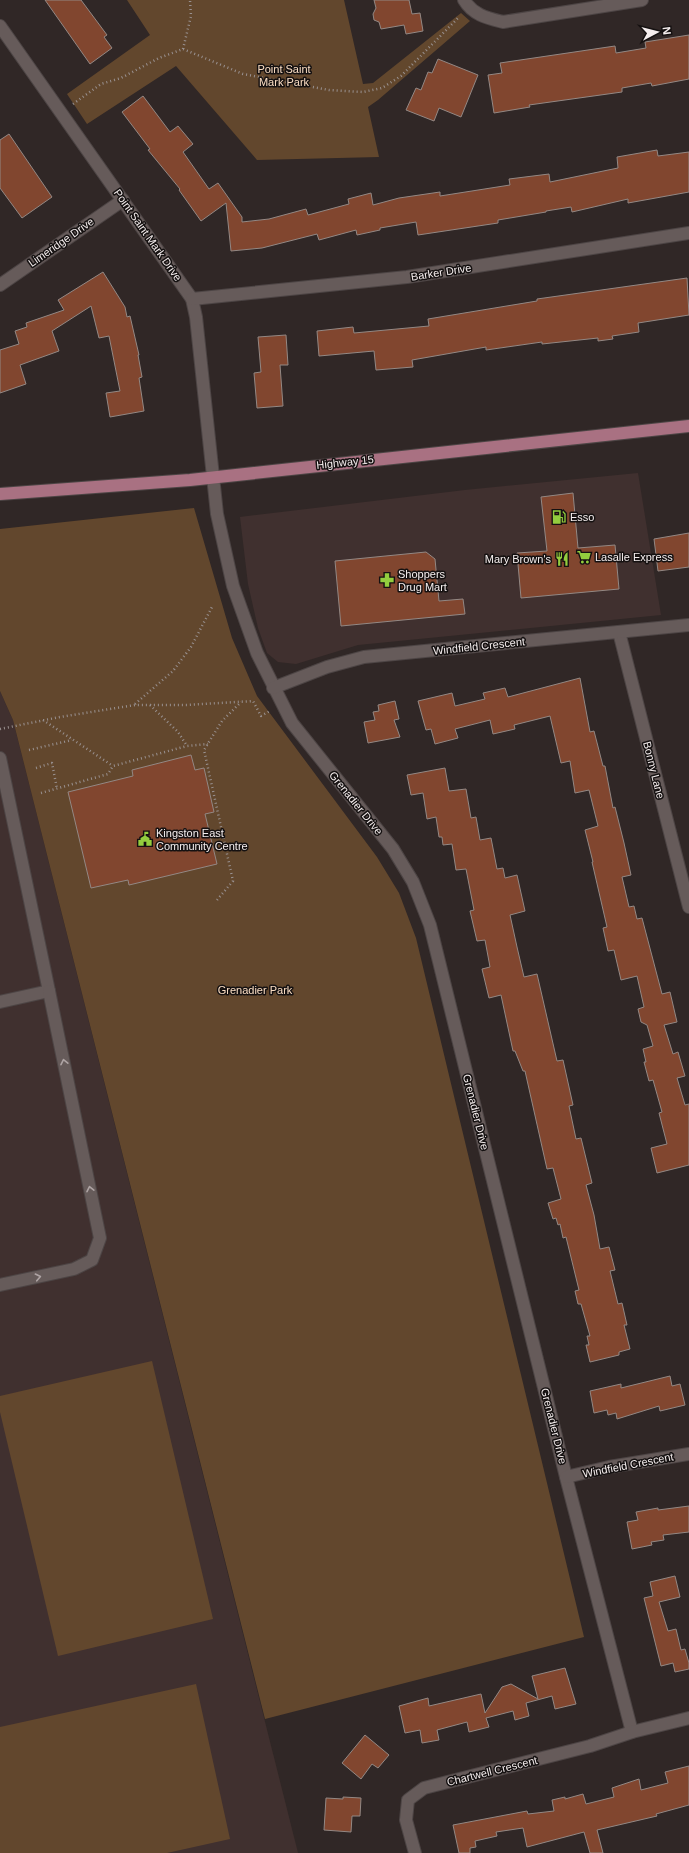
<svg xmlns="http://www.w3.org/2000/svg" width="689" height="1853" font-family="Arial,sans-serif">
	<rect width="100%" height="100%" fill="#302726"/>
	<g fill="#40302f">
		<polygon points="638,473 661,615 358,645 296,664 278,662 267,653 258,628 248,584 240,517 465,490"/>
		<polygon points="0,691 13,720 298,1853 0,1853"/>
	</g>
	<g fill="#62472d">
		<polygon points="127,0 344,0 363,84 373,83 461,13 470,21 378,100 368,107 379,157 257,160 176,66 87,124 67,94 150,35"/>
		<polygon points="194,508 232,638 257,696 377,857 399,893 416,938 584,1637 265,1719 13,720 0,691 0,529"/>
		<polygon points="152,1361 213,1619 58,1656 0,1412 0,1396"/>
		<polygon points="196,1684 230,1839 167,1853 0,1853 0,1727"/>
	</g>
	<g fill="#81462f" stroke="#938884">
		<polygon points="45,0 81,0 107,35 104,37 112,48 90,64"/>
		<polygon points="374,0 409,0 412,14 420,13 423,31 406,34 404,25 381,29 379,22 374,20 373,14 376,8"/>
		<polygon points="689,35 689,79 652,86 651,83 622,88 622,92 529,105 530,107 494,113 488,75 502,73 500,63 615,46 616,53 646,48 645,42"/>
		<polygon points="438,59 478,75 461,117 439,108 434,121 406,110 416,88 421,90 428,72 432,73"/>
		<polygon points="143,96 170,132 178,126 193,144 183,152 209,189 218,183 242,217 242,222 269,219 306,209 308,215 349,204 348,199 371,193 373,205 399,198 440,192 440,196 510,185 509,179 549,174 550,182 618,168 617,157 657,150 658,156 689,152 689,192 628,203 628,199 572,212 571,207 546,211 546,212 498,220 498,223 418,235 416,222 380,228 380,230 357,235 356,230 319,240 317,234 262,248 231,251 226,203 201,221 179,190 180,189 148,150 150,149 122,112"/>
		<polygon points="9,134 52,197 22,218 0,188 0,140"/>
		<polygon points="103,272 125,307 127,317 130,316 139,355 138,355 142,377 139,378 144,411 110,417 106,393 120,391 109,336 99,338 91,306 52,331 59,351 20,365 26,384 0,393 0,350 19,344 15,331 27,327 26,323 64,310 58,300"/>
		<polygon points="687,278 689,315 638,323 639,332 612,336 613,339 598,341 598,338 542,344 542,342 486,350 486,347 412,360 413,367 376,370 374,351 319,356 317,331 353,327 354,333 429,326 428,319 537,301 537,299"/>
		<polygon points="286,335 288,365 280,365 283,406 257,408 254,373 261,372 258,337"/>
		<polygon points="573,493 578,548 615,545 619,589 521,598 517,553 547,551 541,497"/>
		<polygon points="689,533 689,567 658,571 654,539"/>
		<polygon points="426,552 435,559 439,601 463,599 465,614 341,626 335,561"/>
		<polygon points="580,678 590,732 594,731 603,766 605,766 613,808 615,807 624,843 631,875 622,877 629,907 634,906 637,919 642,918 662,994 670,992 677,1022 664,1025 673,1054 678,1052 685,1076 677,1078 685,1105 689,1104 689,1165 657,1173 651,1148 667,1144 659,1113 662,1112 653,1080 649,1081 644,1062 646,1062 643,1049 653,1046 647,1025 641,1022 638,1009 644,1007 637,976 621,980 614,950 608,951 603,928 607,927 592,862 593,862 585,830 598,826 589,790 575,793 570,761 561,763 550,716 514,725 515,729 493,734 490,720 455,729 458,738 435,744 431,729 426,730 418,701 452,693 455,706 485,699 483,693 505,688 508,697"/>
		<polygon points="395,701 399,719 394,720 400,737 368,743 364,722 375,720 373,712 379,711 378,705"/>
		<polygon points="191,755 195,770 204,768 214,812 205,814 217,864 129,885 128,880 91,888 68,792 133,776 132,770"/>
		<polygon points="445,768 449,791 466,789 471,818 476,817 480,840 491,838 497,869 503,868 505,878 517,875 525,911 510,915 517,947 524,977 537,974 557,1061 563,1060 573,1105 569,1106 576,1139 581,1138 592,1183 586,1185 594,1215 600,1249 609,1247 615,1270 610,1271 618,1304 622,1303 627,1325 624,1325 630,1349 619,1352 619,1355 590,1362 586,1345 589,1345 587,1336 590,1336 581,1304 578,1304 575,1291 579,1290 566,1237 563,1238 560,1224 558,1225 556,1218 553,1219 548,1203 561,1199 553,1168 547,1169 525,1071 523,1071 515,1051 513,1051 501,995 489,998 482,969 490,967 485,940 477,941 470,911 474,910 466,869 456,870 452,844 443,845 442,837 439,837 436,817 427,819 423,793 411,795 407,775"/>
		<polygon points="670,1376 672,1386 680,1384 685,1405 660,1411 659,1406 617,1419 616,1413 608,1415 607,1410 594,1413 590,1391 621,1384 621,1388"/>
		<polygon points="689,1506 689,1532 663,1535 664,1540 651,1542 652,1545 632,1549 627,1522 638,1520 636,1512 658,1508 658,1510"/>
		<polygon points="675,1576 680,1597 659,1602 668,1631 676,1629 681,1650 685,1649 689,1663 689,1669 675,1672 673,1663 661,1666 644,1598 653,1596 650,1582"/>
		<polygon points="565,1668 576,1704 555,1709 552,1696 526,1703 529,1716 515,1720 513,1711 486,1718 489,1727 469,1732 467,1722 437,1730 439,1740 422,1743 420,1730 405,1733 399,1706 428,1698 429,1706 481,1694 485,1713 502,1687 511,1684 538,1699 532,1676"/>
		<polygon points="365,1735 389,1755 378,1768 372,1764 361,1779 342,1763"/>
		<polygon points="689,1766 689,1805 656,1814 657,1816 597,1830 603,1853 590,1853 584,1832 527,1847 523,1828 496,1832 497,1836 475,1841 476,1847 470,1848 470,1853 459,1853 453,1825 527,1811 528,1814 554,1811 552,1800 565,1797 565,1799 583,1794 586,1804 614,1797 612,1788 639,1779 641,1790 668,1783 665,1772"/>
		<polygon points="343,1797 361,1798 360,1816 352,1816 351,1832 324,1830 326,1798 343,1799"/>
	</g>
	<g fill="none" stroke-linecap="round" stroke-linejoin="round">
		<defs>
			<g id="minor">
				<path d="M 464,0 C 473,15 487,18 503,22 L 642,0"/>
				<polyline points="0,26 192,299 196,317 217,514 233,586 257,653 292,723 393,849 413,882 430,925 566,1477 632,1732"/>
				<polyline points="0,285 123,200"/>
				<polyline points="192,299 407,277 689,233"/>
				<polyline points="619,632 689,907"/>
				<polyline points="273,688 327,667 364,657 689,625"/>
				<polyline points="0,758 49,991 0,1002"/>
				<polyline points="0,1285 74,1269 92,1260 100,1238 49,991"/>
				<polyline points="566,1477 609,1467 689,1454"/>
				<polyline points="415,1853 406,1820 408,1800 424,1788 590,1746 632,1732 689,1718"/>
			</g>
			<polyline id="major" points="0,494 190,480 689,426"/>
		</defs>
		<use href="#minor" stroke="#4d4545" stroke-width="14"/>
		<use href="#major" stroke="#4d4545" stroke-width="14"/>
		<g stroke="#999190" stroke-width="2.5" stroke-dasharray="1 3" stroke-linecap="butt">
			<polyline points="183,49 191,16 190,0"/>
			<polyline points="73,104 101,84 121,78 159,58 183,49 243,74 329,90 363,92 382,88 401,76 459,17"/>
			<polyline points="135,704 173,671 191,647 212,607"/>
			<polyline points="150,705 178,732 187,746 208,744"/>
			<polyline points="43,720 113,766"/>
			<polyline points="0,729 60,717 135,705 187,705 253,701 261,716 270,711"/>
			<polyline points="29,750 72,740"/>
			<polyline points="36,768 52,763 57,789"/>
			<polyline points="41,793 108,774 113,766 187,746"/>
			<polyline points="217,900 233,881 204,750 222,721 241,702"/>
		</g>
		<use href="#minor" stroke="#665b5a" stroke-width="12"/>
		<use href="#major" stroke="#a97182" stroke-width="12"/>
	</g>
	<defs><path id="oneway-chevron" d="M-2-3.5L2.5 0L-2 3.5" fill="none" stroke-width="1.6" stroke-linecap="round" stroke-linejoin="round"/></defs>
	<g stroke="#aea4a4">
		<use href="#oneway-chevron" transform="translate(64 1062) rotate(-102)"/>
		<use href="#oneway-chevron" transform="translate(90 1189) rotate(-102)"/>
		<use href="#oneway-chevron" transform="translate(38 1277) rotate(-12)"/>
	</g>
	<defs>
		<symbol id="fuel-bare" viewBox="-9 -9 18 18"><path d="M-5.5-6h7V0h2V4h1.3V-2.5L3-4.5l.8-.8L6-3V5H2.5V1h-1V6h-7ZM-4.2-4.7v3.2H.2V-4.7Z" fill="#93cd3e" stroke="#151111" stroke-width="2.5" paint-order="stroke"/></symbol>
		<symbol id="supermarket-bare" viewBox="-9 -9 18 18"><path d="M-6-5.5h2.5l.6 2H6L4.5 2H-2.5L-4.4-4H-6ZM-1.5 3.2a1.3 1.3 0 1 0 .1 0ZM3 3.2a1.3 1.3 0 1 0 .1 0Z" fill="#93cd3e" stroke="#151111" stroke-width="2.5" paint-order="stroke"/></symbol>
		<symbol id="restaurant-bare" viewBox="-9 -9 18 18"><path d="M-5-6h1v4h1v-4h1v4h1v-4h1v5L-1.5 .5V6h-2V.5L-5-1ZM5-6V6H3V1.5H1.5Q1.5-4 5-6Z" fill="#93cd3e" stroke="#151111" stroke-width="2.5" paint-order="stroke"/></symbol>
		<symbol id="pharmacy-bare" viewBox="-9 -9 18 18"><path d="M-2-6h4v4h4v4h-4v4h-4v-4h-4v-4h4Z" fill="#93cd3e" stroke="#151111" stroke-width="2.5" paint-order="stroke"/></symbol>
		<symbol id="civic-bare" viewBox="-9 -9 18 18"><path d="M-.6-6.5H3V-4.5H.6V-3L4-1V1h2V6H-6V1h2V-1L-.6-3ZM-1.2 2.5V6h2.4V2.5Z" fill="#93cd3e" stroke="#151111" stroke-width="2.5" paint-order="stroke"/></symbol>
	</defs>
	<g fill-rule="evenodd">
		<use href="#fuel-bare" x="549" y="507" width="20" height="20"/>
		<use href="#supermarket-bare" x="574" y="547" width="20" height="20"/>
		<use href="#restaurant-bare" x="552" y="549" width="20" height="20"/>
		<use href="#pharmacy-bare" x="377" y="570" width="20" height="20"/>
		<use href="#civic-bare" x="135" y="829" width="20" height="20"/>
	</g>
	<g text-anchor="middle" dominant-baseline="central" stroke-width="3" stroke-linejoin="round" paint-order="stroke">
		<g font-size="11" fill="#faddc3" stroke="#151111">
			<text x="284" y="69">Point Saint<tspan x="284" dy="13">Mark Park</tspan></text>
			<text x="255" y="990">Grenadier Park</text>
		</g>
		<g font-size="11" fill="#f5eeee" stroke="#151111">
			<text transform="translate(148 235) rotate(55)">Point Saint Mark Drive</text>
			<text transform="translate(61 242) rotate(-35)">Limeridge Drive</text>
			<text transform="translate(441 272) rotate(-9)">Barker Drive</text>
			<text transform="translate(345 462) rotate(-6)">Highway 15</text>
			<text transform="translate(479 646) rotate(-6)">Windfield Crescent</text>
			<text transform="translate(654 770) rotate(76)">Bonny Lane</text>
			<text transform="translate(356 803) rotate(51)">Grenadier Drive</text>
			<text transform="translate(476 1112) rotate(76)">Grenadier Drive</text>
			<text transform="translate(554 1426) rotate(76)">Grenadier Drive</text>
			<text transform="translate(628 1465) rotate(-11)">Windfield Crescent</text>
			<text transform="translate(492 1771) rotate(-14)">Chartwell Crescent</text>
		</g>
		<g font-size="11" fill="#f5eeee" stroke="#151111" text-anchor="start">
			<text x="570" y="517">Esso</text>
			<text x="595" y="557">Lasalle Express</text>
			<text x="551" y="559" text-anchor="end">Mary Brown's</text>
			<text x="398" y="574">Shoppers<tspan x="398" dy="13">Drug Mart</tspan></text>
			<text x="156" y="833">Kingston East<tspan x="156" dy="13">Community Centre</tspan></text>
		</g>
	</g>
	<g transform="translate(657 32) rotate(83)" stroke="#151111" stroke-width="3" paint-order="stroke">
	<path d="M0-3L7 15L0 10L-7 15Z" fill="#f5eeee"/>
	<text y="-6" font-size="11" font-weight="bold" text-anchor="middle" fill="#f5eeee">N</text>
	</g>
</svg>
